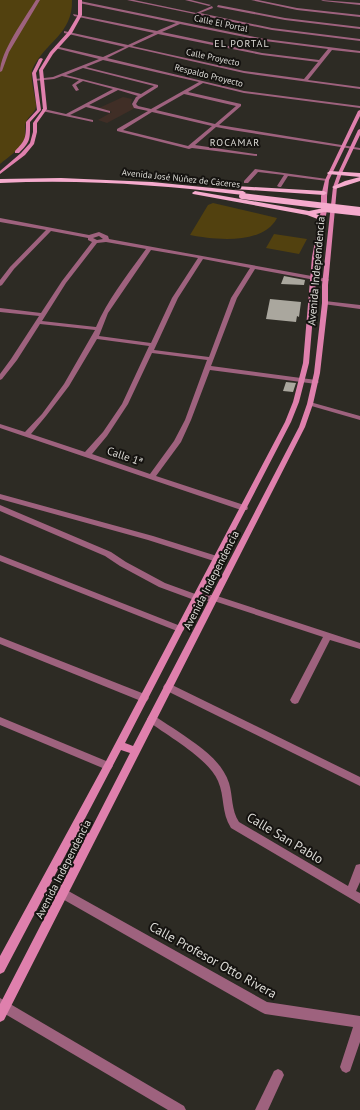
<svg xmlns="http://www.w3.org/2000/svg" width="360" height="1110" font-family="'PT Sans',sans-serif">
	<rect width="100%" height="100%" fill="#2d2b24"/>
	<polygon fill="#402e26" points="123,97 132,99 131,104 135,108 107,123 98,120 112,112 99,108"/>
	<g fill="#52410f">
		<path d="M 0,0 L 72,0 C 73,35 44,42 32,70 C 30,78 35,96 36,104 C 37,112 29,115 26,122 C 24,127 26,132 25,137 C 23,148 8,157 0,164 Z"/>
		<path d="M 213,203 L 277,218 C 263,245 215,240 190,235 L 208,205 Z"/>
		<polygon points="274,234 307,239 299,254 266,248"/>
	</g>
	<g fill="#aaa79e">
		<polygon points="284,276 305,280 304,285 281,284"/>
		<polygon points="270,299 301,302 299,317 297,316 296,322 266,319"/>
		<polygon points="286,382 296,383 293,392 283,391"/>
	</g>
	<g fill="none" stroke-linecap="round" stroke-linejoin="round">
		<g fill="#9e627e" fill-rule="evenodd">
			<polygon points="127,0 134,0 196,13 212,6 213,8 200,13 272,28 360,39 360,41 272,30"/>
			<polygon points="185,0 191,0 211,5 209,6"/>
			<polygon points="251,0 258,0 297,8 360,15 360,17 297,10"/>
			<polygon points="321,0 360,3 360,5 323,1"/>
			<path d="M 80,1 L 265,39 L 360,51 L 360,53 L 332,50 L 308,80 L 360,87 L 360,89 L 244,73 L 129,47 L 107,58 L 244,91 L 360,106 L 360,108 L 244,93 L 203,83 L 188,92 L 241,104 L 241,106 L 219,125 L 360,148 L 360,150 L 232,130 L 216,127 L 195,145 L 255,154 L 257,154 L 257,156 L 192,148 L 189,149 L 117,131 L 117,129 L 148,111 L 134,108 L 132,104 L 136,97 L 138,96 L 118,90 L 89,105 L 110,111 L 110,113 L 86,107 L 70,115 L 93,120 L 93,122 L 42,111 L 42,109 L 44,109 L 66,114 L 113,89 L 83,81 L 76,85 L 79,90 L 76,91 L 72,85 L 79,80 L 62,76 L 54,79 L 34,81 L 35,79 L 53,77 L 99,59 L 55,48 L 55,46 L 103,57 L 125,47 L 64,33 L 64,31 L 128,45 L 154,33 L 74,16 L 73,14 L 157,31 L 176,23 L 79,3 ZM 180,24 L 265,41 L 328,49 L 319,60 L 262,53 L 162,32 ZM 158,34 L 262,55 L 318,62 L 304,79 L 244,71 L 132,46 ZM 103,60 L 199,82 L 151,109 L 138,106 L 136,104 L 139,99 L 158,87 L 158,85 L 86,67 ZM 83,68 L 154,86 L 141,94 L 66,75 ZM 184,94 L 236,106 L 215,124 L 156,110 ZM 152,112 L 212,126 L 188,146 L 123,130 Z"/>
			<polygon points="218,5 285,18 360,27 360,29 285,20 217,7"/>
			<polygon points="255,169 327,179 329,180 327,181 288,176 281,187 279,187 277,186 284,175 258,172 248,183 244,183 244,181"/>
			<path d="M 0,218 L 89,235 L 99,232 L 108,236 L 109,239 L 328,279 L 329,280 L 326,282 L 255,269 L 237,298 L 211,366 L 316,380 L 319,382 L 316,384 L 210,370 L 191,420 L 181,442 L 156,476 L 247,506 L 248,508 L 247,510 L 241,510 L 0,428 L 0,424 L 25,432 L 42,414 L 64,384 L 95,330 L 40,324 L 17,360 L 2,379 L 0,380 L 0,374 L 11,359 L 39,316 L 0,312 L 0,308 L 41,313 L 62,281 L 92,242 L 88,240 L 88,238 L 51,231 L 14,269 L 2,285 L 0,286 L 0,280 L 10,267 L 46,230 L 0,222 ZM 99,236 L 103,239 L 97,240 L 93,238 ZM 106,242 L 146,249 C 128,274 108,299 96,327 L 42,321 L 66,283 L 97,243 ZM 151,250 L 198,258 L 172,298 L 151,343 L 99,336 L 108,313 ZM 203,259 L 250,268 L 231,298 L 209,357 L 154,350 L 178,298 ZM 97,339 L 149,346 L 122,404 L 103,432 L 85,452 L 31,434 L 46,416 L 69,386 ZM 152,353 L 207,360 L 185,420 L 174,441 L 150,474 L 92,454 L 107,436 L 128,404 Z"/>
			<polygon points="325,301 360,305 360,309 323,304 322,303"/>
			<polygon points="310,402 360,416 360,420 308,405 308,403"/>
			<polygon points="0,494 153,536 220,557 221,559 217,562 148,540 0,499"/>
			<polygon points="0,505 111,552 126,562 165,583 198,595 214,595 360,643 360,649 330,640 298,703 295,704 292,703 290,700 323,637 214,601 197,601 159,587 120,566 105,556 0,511"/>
			<polygon points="0,555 183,627 184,629 183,631 177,631 0,561"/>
			<polygon points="0,637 147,695 149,698 147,701 144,702 141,701 0,644"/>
			<polygon points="168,683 360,777 360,786 165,690 163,687 165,684"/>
			<path d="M 152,715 C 159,718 166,724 173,728 C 193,742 221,758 229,783 C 233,796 231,810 239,822 L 348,886 L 356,865 L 360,864 L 360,882 L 356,891 L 360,893 L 360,904 L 231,828 C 221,812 225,797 218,781 C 209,759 168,736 149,722 L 147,719 L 149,716 Z"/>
			<polygon points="0,717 111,763 113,766 111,769 108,770 105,769 0,725"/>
			<polygon points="63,888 267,1002 360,1016 360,1042 350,1071 346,1073 342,1071 340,1067 353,1027 265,1014 261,1012 59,897 58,893 59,889"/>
			<polygon points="0,998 184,1106 186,1110 168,1110 0,1011"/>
			<polygon points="278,1069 282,1071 284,1075 268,1110 255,1110 274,1071"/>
		</g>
		<path fill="#9e627e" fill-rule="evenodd" d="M 36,0 L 40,0 L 9,52 L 2,71 L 0,72 C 0,52 25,18 36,0 Z"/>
		<g fill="#df80ad" fill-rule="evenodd">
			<polygon points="78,0 82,0 82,15 72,33 53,54 43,70 47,109 37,123 37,132 34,144 25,155 0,174 0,171 21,153 30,143 33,132 33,123 43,109 39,70 50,52 68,32 78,15"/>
			<path d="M 41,58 L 43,59 L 36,73 L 41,110 L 30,122 C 30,139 31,141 19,153 L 15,153 L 15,151 C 26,140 26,137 26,122 L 37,110 L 32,73 L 39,59 Z"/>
			<path d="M 360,110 L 360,116 L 329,180 L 327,196 L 327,210 L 318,257 L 309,363 L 299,402 L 291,422 L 125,743 L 133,746 L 299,427 L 307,404 L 314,373 L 322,303 L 322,285 L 333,187 L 338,173 L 358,130 L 360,129 L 360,135 L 342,173 L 337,187 L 328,285 L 328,303 L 320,373 L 313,404 L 305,427 L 4,1020 L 0,1022 L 0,1004 L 84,841 L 75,837 L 4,972 L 0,974 L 0,956 L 105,763 L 285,422 L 293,402 L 303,363 L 312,257 L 321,210 L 321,196 L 325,180 L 358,111 ZM 121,750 L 130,753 L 89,833 L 79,830 Z"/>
		</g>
		<g fill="#f5abcd" fill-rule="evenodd">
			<polygon points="330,171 360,173 360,177 328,174 327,173"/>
			<polygon points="360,177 360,181 335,189 332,187 345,181"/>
			<path d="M 61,178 L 152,182 L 243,191 L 246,193 L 243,195 C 162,185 82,179 0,183 L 0,179 Z"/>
			<polygon points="236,186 324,191 327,193 324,195 234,189 234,187"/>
			<polygon points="195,191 309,211 324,208 360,212 360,216 324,212 316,214 325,218 325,220 323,221 307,215 193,194 192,193"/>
		</g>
		<polyline stroke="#f5abcd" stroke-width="6" points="242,196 360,210"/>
	</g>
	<g text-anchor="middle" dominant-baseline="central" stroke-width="4" stroke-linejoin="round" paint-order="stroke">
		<g font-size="9" fill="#dddcd7" stroke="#151310">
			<text transform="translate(221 23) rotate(12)">Calle El Portal</text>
			<text transform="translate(213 57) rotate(12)">Calle Proyecto</text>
			<text transform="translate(209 75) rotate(14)">Respaldo Proyecto</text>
			<text transform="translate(181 178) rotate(6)">Avenida José Núñez de Cáceres</text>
		</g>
		<g font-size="10" letter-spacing="1" fill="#dddcd7" stroke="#151310">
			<text x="242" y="43">EL PORTAL</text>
			<text x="235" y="142">ROCAMAR</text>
		</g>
		<g font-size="11" fill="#dddcd7" stroke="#151310">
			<text transform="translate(316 271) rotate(-85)">Avenida Independencia</text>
			<text transform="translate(125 456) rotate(19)">Calle 1ª</text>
			<text transform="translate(211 580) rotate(-63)">Avenida Independencia</text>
			<text transform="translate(63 869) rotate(-63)">Avenida Independencia</text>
		</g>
		<g font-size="13" fill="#dddcd7" stroke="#151310">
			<text transform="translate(285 838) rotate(31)">Calle San Pablo</text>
			<text transform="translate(213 960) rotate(29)">Calle Profesor Otto Rivera</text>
		</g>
	</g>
</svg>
